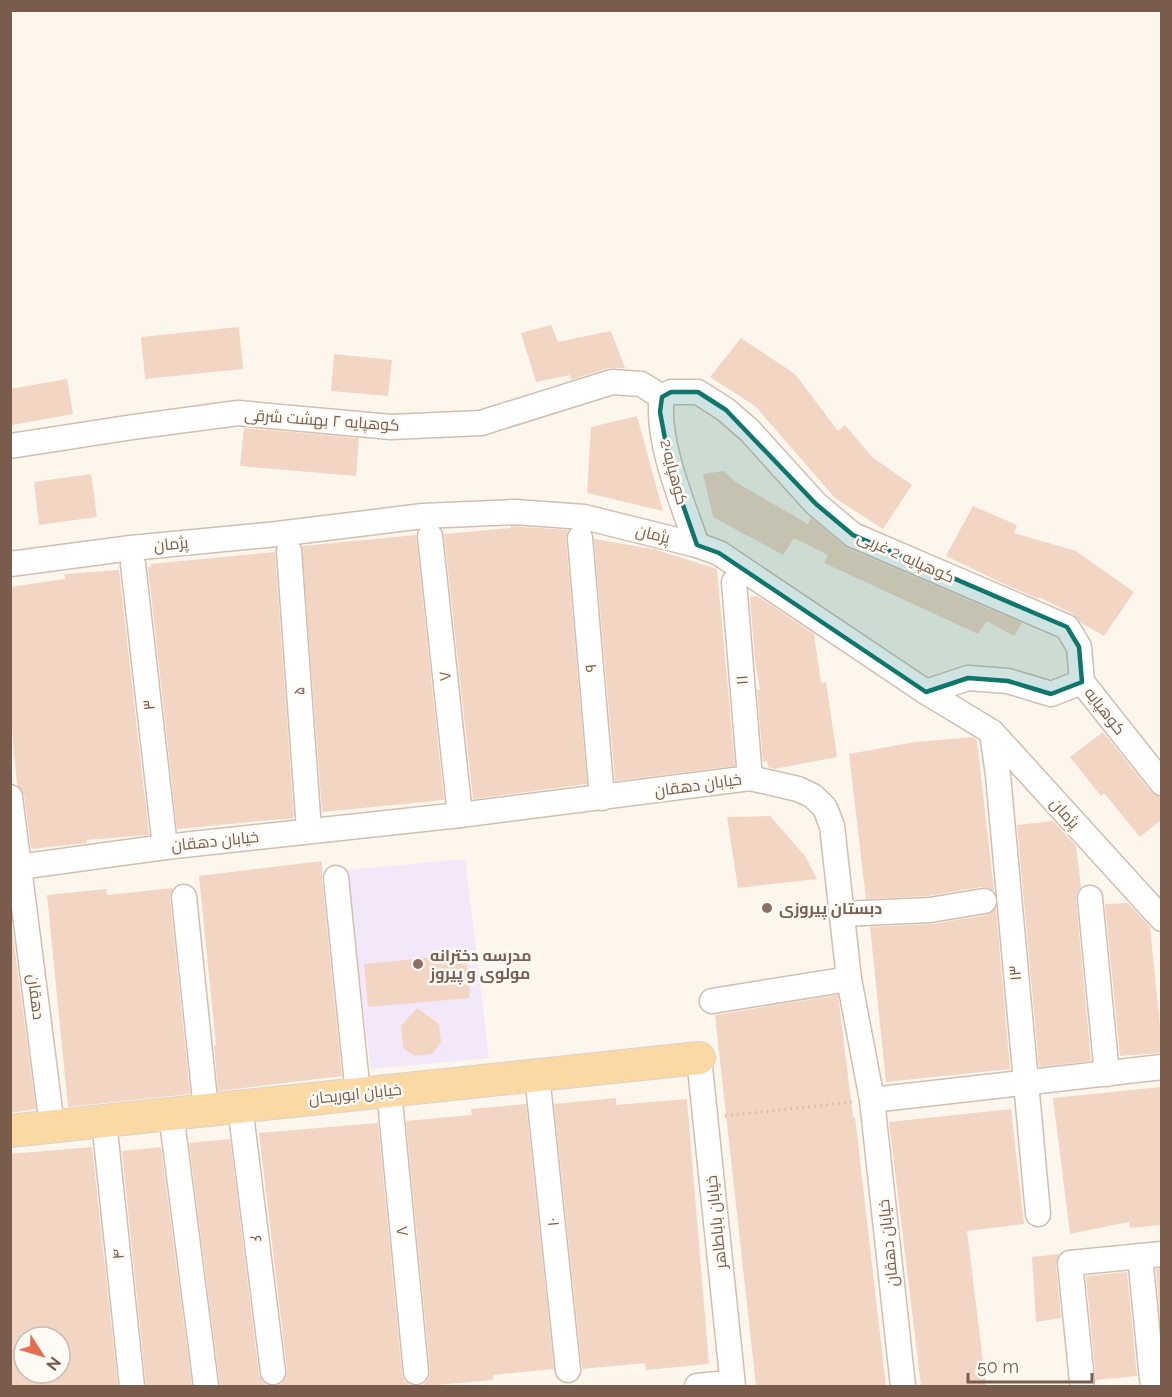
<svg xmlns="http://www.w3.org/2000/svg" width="1172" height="1397" font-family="Raleway,Cairo,sans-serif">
	<rect width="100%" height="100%" fill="#fdf6ec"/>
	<polygon fill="#f3e8fa" points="465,859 489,1058 371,1069 346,870"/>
	<g fill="#f3d5c3" fill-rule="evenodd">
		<polygon points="551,325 558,342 611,331 625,368 608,368 571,380 570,375 536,382 521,333"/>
		<polygon points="239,327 243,369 145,379 141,337"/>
		<polygon points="741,338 795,374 838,431 845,425 872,457 912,485 883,529 835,498 755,406 710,377"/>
		<polygon points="334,354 392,360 388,396 331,391"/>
		<polygon points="67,379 73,414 12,425 10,389"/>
		<polygon points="637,416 663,511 587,493 591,427"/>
		<polygon points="244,428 359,438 356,476 240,466"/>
		<polygon points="724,471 734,481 808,524 811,518 847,548 1022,623 1014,636 987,621 978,634 824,563 828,555 794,538 783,555 713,517 703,474"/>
		<polygon points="91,474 97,517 39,525 34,482"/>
		<polygon points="973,506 1017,525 1014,533 1076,551 1134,592 1104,636 1080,622 1073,614 1039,597 1038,599 1002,583 946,556"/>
		<polygon points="511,526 568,530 566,539 587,784 473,799 444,534 511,528"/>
		<polygon points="416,535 444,800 322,812 302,546"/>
		<polygon points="594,539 654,549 717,569 735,766 615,781"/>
		<polygon points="275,552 294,818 177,829 148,567 151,567 151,564"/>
		<polygon points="119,570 149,835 86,840 87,843 31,849 24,795 17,785 10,709 10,587 65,579 64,574"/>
		<polygon points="757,596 814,634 821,683 826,682 837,757 774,769 768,767 767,761 763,762 757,690 760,690 755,661 750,597"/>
		<polygon points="1103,732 1151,792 1161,797 1161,820 1140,837 1104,793 1101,796 1070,757"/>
		<polygon points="973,737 977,740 994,891 988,888 982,887 928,896 866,899 849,754 915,742"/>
		<polygon points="770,816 805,856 817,879 738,888 727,817"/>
		<polygon points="1053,821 1076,846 1081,887 1077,893 1076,899 1091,1061 1039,1067 1017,825"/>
		<polygon points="322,861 322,879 342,1076 218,1091 214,1046 216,1045 199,876"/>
		<polygon points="173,888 170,898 190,1094 68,1107 47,895 106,889 107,895"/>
		<polygon points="1128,903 1150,927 1161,1036 1161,1053 1120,1056 1105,904"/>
		<polygon points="996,908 1010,1069 886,1082 870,927 932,924 986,915"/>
		<polygon points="10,929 12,929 36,1109 10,1113"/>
		<polygon points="466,954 470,998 368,1007 364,964"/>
		<polygon points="838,995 853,1117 855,1117 886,1386 756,1386 715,1015"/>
		<polygon points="417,1008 439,1024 441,1042 432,1054 415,1056 403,1048 401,1026"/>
		<polygon points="1161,1087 1161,1225 1130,1228 1129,1222 1070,1234 1053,1098"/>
		<polygon points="616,1098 616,1105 687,1099 709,1364 646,1370 645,1363 582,1369 554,1104"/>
		<polygon points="526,1104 554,1369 493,1375 493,1380 424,1386 220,1386 189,1143 230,1139 259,1374 262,1381 267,1385 274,1386 282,1383 286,1377 287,1370 259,1133 378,1123 402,1373 404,1380 410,1385 418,1386 424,1384 429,1378 430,1371 406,1121 472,1115 471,1109"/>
		<polygon points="1011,1109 1024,1224 967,1231 986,1386 921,1386 889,1122"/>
		<path d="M 92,1147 L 118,1386 L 11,1386 L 10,1154 ZM 24,1337 L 60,1337 L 60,1373 L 24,1373 Z"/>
		<polygon points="161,1147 192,1386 146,1386 122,1151"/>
		<polygon points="1059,1254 1056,1264 1061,1318 1036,1322 1032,1257"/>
		<polygon points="1161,1268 1161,1330 1156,1269"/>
		<polygon points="1127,1272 1137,1376 1096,1380 1086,1276"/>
	</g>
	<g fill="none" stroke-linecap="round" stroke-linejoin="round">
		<defs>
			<g id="minor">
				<polyline points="662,397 671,392 698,392 726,410 750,431 816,504 853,535 1067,627 1079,647 1082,682"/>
				<path d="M 662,397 C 655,438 683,505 697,545"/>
				<polyline points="10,446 133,427 238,413 391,427 481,423 612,382 641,384 662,397"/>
				<polyline points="430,536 460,815"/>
				<polyline points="580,538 602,798"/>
				<polyline points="289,551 309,830"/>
				<polyline points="10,564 131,548 277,534 423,516 515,512 584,517 697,545 719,553 926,692 992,732 1162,919"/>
				<polyline points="133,564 165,847"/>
				<polyline points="734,582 750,778"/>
				<polyline points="926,692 968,678 1008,681 1051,694 1082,682 1162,783"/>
				<polyline points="992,732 998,775 1038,1214"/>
				<polyline points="10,797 52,1126"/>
				<polyline points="19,867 165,847 460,815 750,778 798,789 813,796 825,808 832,826 849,979 872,1100 903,1386"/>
				<polyline points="336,878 358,1094"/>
				<polyline points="184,897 206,1110"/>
				<polyline points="1090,898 1107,1074"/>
				<polyline points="842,914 930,910 984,901"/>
				<polyline points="712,1001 849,979"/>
				<polyline points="699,1058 733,1386"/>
				<polyline points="537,1075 568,1370"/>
				<polyline points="389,1090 416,1372"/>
				<polyline points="872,1100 1162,1067"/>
				<polyline points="240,1106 273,1372"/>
				<polyline points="171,1113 206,1386"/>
				<polyline points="104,1121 132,1386"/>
				<polyline points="1140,1256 1152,1379"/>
				<polyline points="1082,1381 1070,1263 1162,1254"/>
				<polyline points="697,1386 718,1384"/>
			</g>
			<polyline id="major" points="10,1131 699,1058"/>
		</defs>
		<use href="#minor" stroke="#d1beb0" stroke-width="27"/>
		<use href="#major" stroke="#dad1cd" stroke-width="34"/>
		<polyline stroke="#d9b8a5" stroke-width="3" stroke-dasharray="1.5 4.5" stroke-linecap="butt" points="725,1116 852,1102"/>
		<use href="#minor" stroke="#fff" stroke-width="24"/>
		<use href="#major" stroke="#fbd9a5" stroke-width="32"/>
	</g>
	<path fill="#0f766e" fill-opacity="0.2" stroke="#0f766e" stroke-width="4.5" stroke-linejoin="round" d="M 671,392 L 698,392 L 726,410 L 816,504 L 853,535 L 1067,627 L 1079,647 L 1082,682 L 1051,694 L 1008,681 L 968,678 L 926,692 L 719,553 L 697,545 L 671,471 L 660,412 L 662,397 Z"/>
	<g fill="#8d6e63" stroke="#fffaf3" stroke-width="2">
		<circle cx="767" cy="908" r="6"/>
		<circle cx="418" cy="964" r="6"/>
	</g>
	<g text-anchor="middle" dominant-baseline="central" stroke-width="5" stroke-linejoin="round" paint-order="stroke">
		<g font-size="16" fill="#7a5c4d" stroke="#fffaf3">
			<text transform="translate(322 420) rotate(4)">کوهپایه ۲ بهشت شرقی</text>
			<text transform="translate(674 472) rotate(75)">کوهپایه 2</text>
			<text transform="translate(653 534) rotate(14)">پژمان</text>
			<text transform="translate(171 544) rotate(-6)">پژمان</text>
			<text transform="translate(906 557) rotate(24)">کوهپایه 2 غربی</text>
			<text transform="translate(591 668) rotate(-95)">۹</text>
			<text transform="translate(445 676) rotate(-96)">۷</text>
			<text transform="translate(742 680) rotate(-94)">۱۱</text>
			<text transform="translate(299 691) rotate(-94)">۵</text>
			<text transform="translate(149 705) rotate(-96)">۳</text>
			<text transform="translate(1105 711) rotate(52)">کوهپایه</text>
			<text transform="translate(698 785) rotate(-8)">خیابان دهقان</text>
			<text transform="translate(1065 813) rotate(48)">پژمان</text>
			<text transform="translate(215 841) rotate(-6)">خیابان دهقان</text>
			<text transform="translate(1015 973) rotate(-95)">۱۳</text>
			<text transform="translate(36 997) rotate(83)">دهقان</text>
			<text transform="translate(355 1094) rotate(-6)">خیابان ابوریحان</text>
			<text transform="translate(553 1222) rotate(-96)">۱۰</text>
			<text transform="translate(716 1222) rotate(-96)">خیابان باباطاهر</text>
			<text transform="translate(402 1231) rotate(-96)">۸</text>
			<text transform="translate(256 1239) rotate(83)">۶</text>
			<text transform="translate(888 1243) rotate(-96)">خیابان دهقان</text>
			<text transform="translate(118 1254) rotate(-96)">۴</text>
		</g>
		<g font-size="16" font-weight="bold" fill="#785e54" stroke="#fffaf3" text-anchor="start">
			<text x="779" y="908">دبستان پیروزی</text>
			<text x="430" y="955">مدرسه دخترانه<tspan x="430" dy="18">مولوی و پیروز</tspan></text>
		</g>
	</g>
	<rect width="1172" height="1397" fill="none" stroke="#7a5c4d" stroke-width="24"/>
	<g transform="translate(42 1355) rotate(127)"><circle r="28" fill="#fffaf3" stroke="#cabbb1" stroke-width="1.5"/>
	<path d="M0-4.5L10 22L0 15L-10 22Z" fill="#e76f51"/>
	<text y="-9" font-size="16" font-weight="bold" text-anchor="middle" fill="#7a5c4d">N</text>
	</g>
	<path d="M968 1373v9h124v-9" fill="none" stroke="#7a5c4d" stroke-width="3"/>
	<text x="977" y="1373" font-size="18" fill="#7a5c4d" stroke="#fffaf3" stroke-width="4.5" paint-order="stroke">50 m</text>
</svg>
